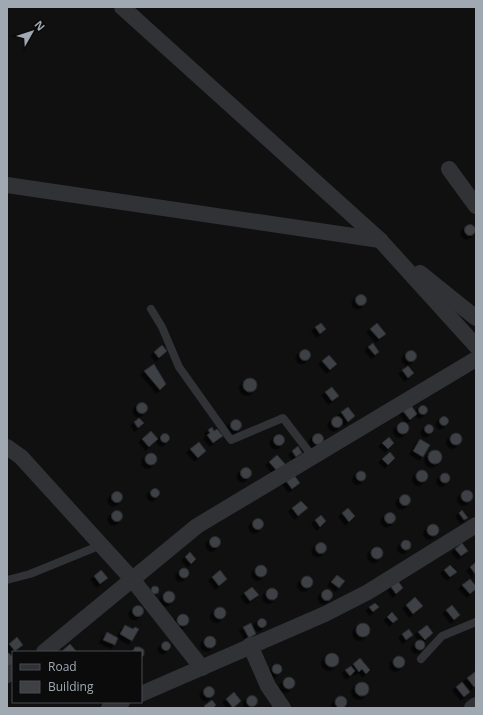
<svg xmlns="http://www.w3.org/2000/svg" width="483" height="715" font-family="'Open Sans',sans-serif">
	<defs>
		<filter id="shadow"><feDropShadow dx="-3.5" dy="3.5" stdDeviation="0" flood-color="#0009"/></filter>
	</defs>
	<rect width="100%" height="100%" fill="#101011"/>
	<g fill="#3e4044" stroke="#292a2d" filter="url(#shadow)">
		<circle cx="470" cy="230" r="5.5"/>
		<circle cx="361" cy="300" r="5.5"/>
		<polygon points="321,323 326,329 320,334 315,327"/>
		<polygon points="377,323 386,334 379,339 370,329"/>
		<polygon points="373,343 379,352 375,355 368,347"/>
		<polygon points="162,345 167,351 159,358 154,352"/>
		<circle cx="305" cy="355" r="5.5"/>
		<circle cx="411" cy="356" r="5.5"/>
		<polygon points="329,355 337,364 330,370 322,361"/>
		<polygon points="154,364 166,384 160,390 144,371"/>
		<polygon points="408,366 414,373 408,378 402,370"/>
		<circle cx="250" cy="385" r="7"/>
		<polygon points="332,387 339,396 332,401 325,392"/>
		<circle cx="142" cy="408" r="5.5"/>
		<polygon points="411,405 417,414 410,420 403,411"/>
		<circle cx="423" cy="410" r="4.5"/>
		<polygon points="348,407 355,416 348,422 341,412"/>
		<circle cx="337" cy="422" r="5.5"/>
		<circle cx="444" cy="421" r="4.5"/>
		<polygon points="139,418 144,423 138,428 134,422"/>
		<circle cx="236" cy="425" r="5.5"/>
		<circle cx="403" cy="428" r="6"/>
		<circle cx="429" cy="429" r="4.5"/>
		<polygon points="212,427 214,431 217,429 223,436 213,443 207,435 210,433 208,430"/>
		<polygon points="151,431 158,439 149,447 142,439"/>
		<circle cx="456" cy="439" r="6"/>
		<circle cx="165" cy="438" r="4.5"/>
		<circle cx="318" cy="439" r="5.5"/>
		<circle cx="279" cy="440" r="5.5"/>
		<polygon points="389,437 394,443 388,449 382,443"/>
		<polygon points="420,439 430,445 423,457 413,451"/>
		<polygon points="199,442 206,451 198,458 190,449"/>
		<polygon points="298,446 302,453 296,457 292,451"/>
		<circle cx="435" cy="457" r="7"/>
		<polygon points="390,452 395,458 388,465 382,459"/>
		<circle cx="151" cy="459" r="6"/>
		<polygon points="277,455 287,466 279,473 269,462"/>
		<circle cx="246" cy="473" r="5.5"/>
		<circle cx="422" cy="476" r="6"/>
		<circle cx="361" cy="476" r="5"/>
		<circle cx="445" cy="478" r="5"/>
		<polygon points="294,475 300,483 292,489 286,481"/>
		<circle cx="155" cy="493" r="4.5"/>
		<circle cx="467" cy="496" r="6"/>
		<circle cx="117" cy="497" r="5.5"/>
		<circle cx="405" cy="500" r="5.5"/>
		<polygon points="301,501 308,508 298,516 292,508"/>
		<polygon points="348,508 355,516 349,522 342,513"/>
		<polygon points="462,510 468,518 464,520 459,513"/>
		<circle cx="117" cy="516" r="5.5"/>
		<circle cx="390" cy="518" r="5.5"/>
		<polygon points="321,515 326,521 320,527 315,520"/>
		<circle cx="258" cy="524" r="5.5"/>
		<circle cx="433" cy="530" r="6"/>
		<circle cx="215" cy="542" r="5.5"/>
		<circle cx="406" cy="545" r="5"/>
		<circle cx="321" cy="548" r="5.5"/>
		<polygon points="462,543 468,551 461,556 455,549"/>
		<circle cx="377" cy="553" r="6"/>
		<polygon points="190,552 196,559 191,564 185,557"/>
		<polygon points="476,562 476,575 470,567"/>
		<polygon points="450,565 457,572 450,577 444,570"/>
		<circle cx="261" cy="571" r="6"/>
		<circle cx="184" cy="573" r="5"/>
		<polygon points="101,570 108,578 100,584 94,576"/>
		<polygon points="220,570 227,579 219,586 212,577"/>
		<polygon points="337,575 345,581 339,588 331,582"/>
		<circle cx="307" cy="582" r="6"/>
		<polygon points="470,579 476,586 476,589 470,594 462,585"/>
		<polygon points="398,581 403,588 396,594 391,587"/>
		<circle cx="155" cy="590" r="4"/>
		<polygon points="252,587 259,595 250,601 244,593"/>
		<circle cx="272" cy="594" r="6"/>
		<circle cx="327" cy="595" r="5.5"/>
		<circle cx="169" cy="597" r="6"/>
		<polygon points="415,597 423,606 413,614 406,605"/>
		<polygon points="375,603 379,607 373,612 369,607"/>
		<polygon points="452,605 460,615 454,620 446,610"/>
		<circle cx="138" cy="611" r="5.5"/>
		<circle cx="220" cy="613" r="6"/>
		<polygon points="392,612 398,619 393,623 387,617"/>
		<circle cx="183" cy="620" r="6"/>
		<circle cx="262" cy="623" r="4.5"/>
		<polygon points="251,623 256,634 249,638 243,627"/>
		<circle cx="363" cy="630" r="7"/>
		<polygon points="125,625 133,629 135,627 139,629 132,641 120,634"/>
		<polygon points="427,625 433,633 425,640 418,632"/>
		<polygon points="409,629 413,635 406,640 402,634"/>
		<polygon points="107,632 118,638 115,645 103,640"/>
		<circle cx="210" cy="642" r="6"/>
		<polygon points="17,637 23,645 15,651 9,644"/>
		<circle cx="420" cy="645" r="5"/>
		<circle cx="166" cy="646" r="4.5"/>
		<polygon points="70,644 77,652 61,652"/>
		<polygon points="135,647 140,647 144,650 144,655 141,658 141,652 132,652"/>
		<polygon points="9,653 13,658 13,668 11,670 7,665 7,654"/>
		<circle cx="332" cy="660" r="7"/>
		<circle cx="399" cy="662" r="6"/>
		<polygon points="360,658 370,670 366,674 362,669 359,672 353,664"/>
		<circle cx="277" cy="669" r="5"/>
		<polygon points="351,666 355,671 350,676 345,670"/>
		<polygon points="476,671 476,685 474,687 467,678"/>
		<circle cx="289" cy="683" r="6"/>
		<polygon points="462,682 470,692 464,697 456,687"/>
		<circle cx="362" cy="689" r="7"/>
		<circle cx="209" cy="692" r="5.5"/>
		<polygon points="234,692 241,701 233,708 226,699"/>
		<circle cx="252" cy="701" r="5.5"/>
		<circle cx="341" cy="702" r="6"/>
		<polygon points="212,700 216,705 213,708 206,708 204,706"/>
	</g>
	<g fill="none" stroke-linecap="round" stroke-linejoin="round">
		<g stroke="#303236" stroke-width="8">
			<polyline points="151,309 162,327 179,367 231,440 283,418 313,457"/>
			<polyline points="7,580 30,574 101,545"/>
			<polyline points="421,659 442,636 476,622"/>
		</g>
		<g stroke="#303236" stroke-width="16">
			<polyline points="122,7 381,241"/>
			<polyline points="449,169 476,206"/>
			<polyline points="7,185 380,240 476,346"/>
			<polyline points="420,273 476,318"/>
			<polyline points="7,447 21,457 132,579 202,668"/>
			<polyline points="250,645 268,686 283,708"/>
			<polyline points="44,652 197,526 476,359"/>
			<polyline points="7,675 13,672"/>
			<polyline points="141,694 325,614 368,592 476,525"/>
			<polyline points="109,708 122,702"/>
			<polyline points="472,708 476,705"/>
		</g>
	</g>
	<rect width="483" height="715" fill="none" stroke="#a0a9b2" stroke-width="16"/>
	<rect x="12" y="651" width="130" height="52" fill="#0b0b0c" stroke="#474a4e"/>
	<rect x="20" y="664" width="20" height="6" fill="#303236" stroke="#474a4e"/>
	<text x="48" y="671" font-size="12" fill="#a0a9b2">Road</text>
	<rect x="20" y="681" width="20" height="12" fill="#3e4044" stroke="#474a4e"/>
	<text x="48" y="691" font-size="12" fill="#a0a9b2">Building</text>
	<g transform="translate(32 32) rotate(51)" stroke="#0b0b0c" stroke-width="3" paint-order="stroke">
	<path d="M0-3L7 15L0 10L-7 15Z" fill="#a0a9b2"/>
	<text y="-6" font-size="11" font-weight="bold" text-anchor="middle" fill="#a0a9b2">N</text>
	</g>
</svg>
